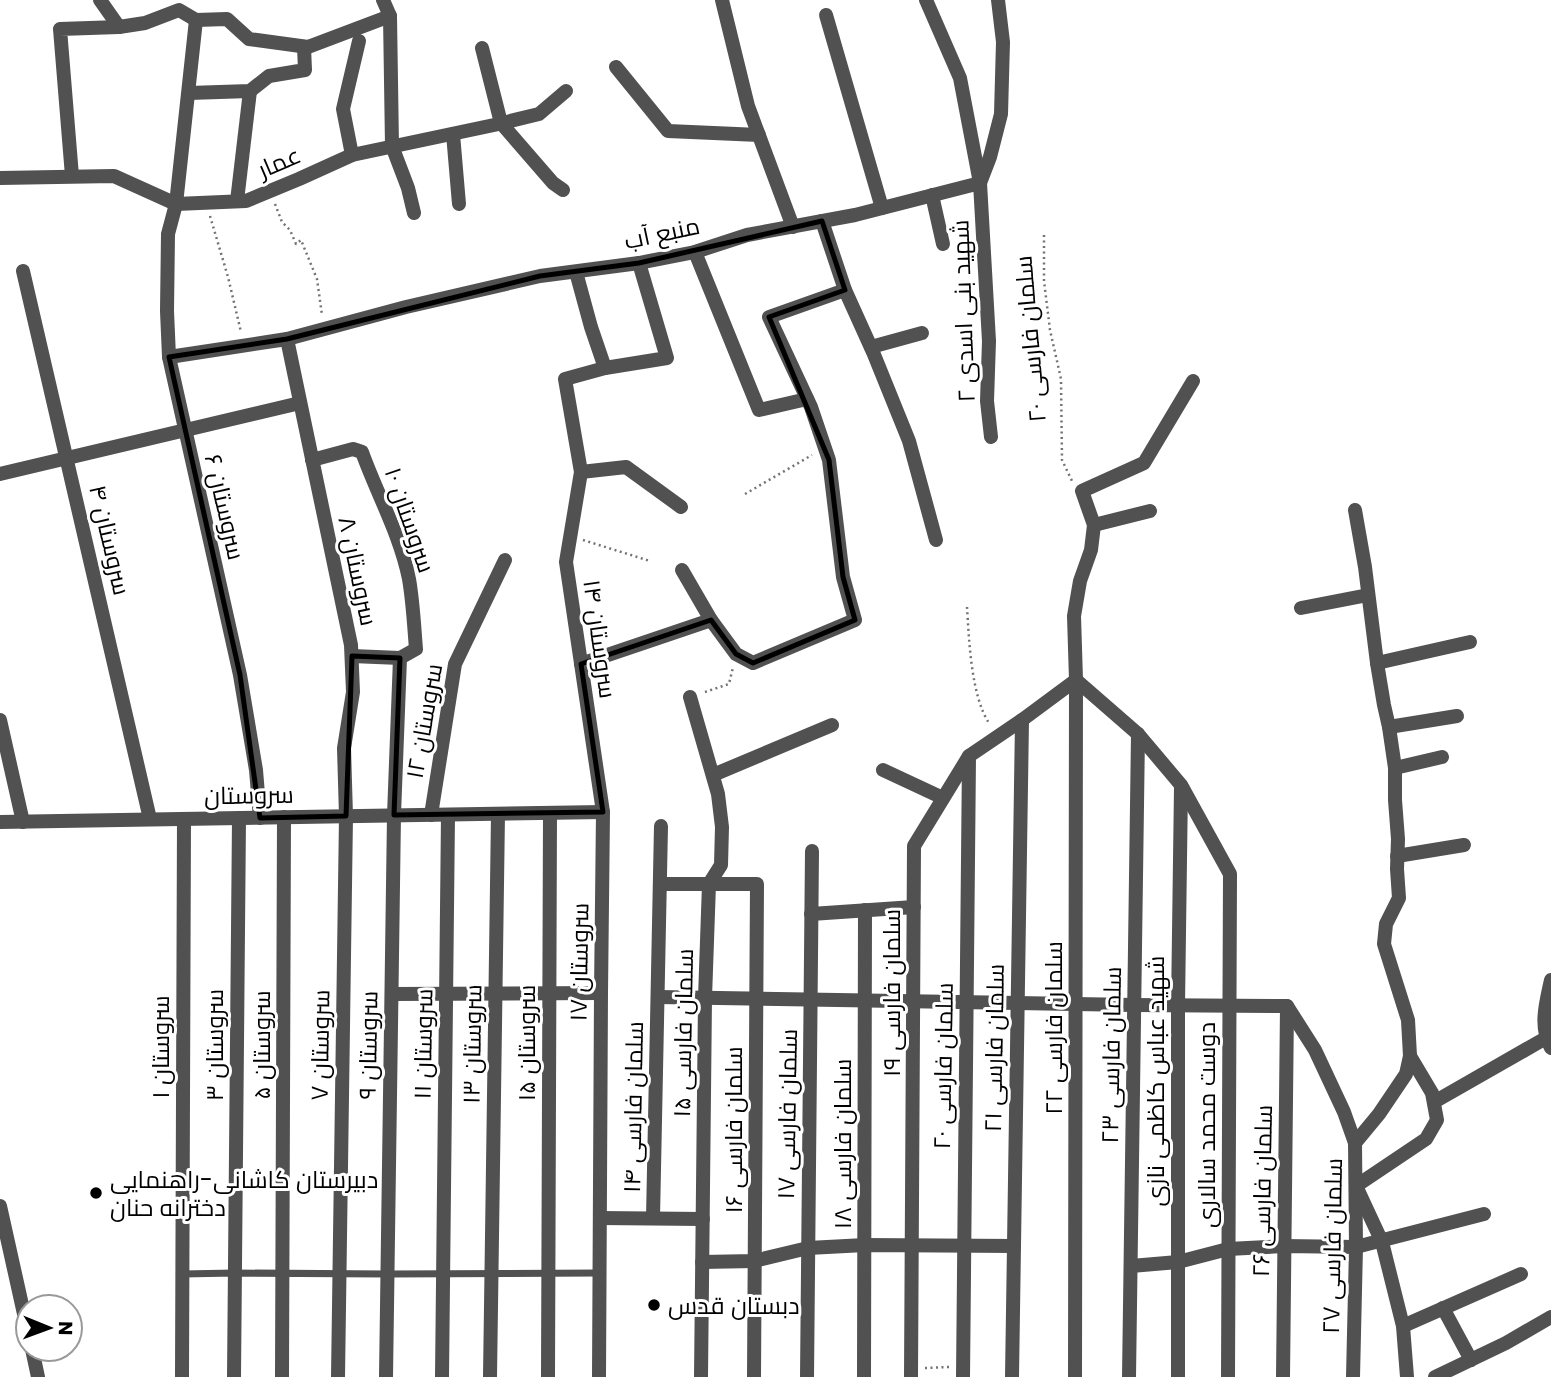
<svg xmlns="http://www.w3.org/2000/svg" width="1551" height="1377" font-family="Poppins,Cairo,sans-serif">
	<rect width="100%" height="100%" fill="#fff"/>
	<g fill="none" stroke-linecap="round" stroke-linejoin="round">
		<g stroke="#737373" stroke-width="2.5" stroke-dasharray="2 3.5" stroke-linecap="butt">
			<polyline points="275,204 282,222 290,230 296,244 301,240 317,279 322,315"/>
			<polyline points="210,216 228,277 241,332"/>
			<polyline points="1044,235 1044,281 1050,330 1061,379 1062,460 1072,481"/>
			<polyline points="745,494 812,455"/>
			<polyline points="583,540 650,561"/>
			<path d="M 967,607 C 969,639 971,696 989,723"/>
			<polyline points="705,692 729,684 733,667"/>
			<polyline points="925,1368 949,1367"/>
		</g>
		<polyline stroke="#515151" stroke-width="7" points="182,1274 235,1273 387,1274 599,1273"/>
		<g stroke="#515151" stroke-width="14">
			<polyline points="100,0 119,27"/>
			<polyline points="383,0 390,16 392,146 408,188 414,213"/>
			<polyline points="722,0 748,106 793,227"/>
			<polyline points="926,0 960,78 980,183 989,341 987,401 991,437"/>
			<polyline points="826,15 882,208"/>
			<polyline points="196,20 176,204 168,234 167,311 169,357 240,675 256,770 260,818"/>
			<polyline points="482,48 501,123 553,183 563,190"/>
			<polyline points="616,67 668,131 759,135"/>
			<polyline points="189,93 250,91 269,76 305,70 304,47"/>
			<polyline points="453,134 459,204"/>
			<polyline points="352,155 343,109 359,41"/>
			<polyline points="72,176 60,29 119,27 145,23 179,10 196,20 227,19 249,39 308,47 390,16"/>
			<polyline points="0,178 114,176 176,204 246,201 299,179 352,155 494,125 539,114 566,91"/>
			<polyline points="932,195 943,244"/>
			<polyline points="237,201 250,91"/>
			<polyline points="822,221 845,290 873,352 909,441 936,540"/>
			<polyline points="695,252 759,410 807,399"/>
			<polyline points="23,271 150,819"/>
			<polyline points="576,272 591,327 605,368"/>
			<polyline points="287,339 351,645 353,692 344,748 346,816 338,1377"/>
			<polyline points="871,347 922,333"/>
			<polyline points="169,357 287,339 406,307 540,276 639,263 695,252 747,235 855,215 980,183 990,157 1001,114 1003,42 998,0"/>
			<path d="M 312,460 L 353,449 L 362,452 C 377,494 400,534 409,579 C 413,602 414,625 416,649 L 400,658 L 394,815 L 386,1377"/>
			<polyline points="581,472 626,467 681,507"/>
			<polyline points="0,474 300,403"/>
			<polyline points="1355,510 1365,567 1377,663 1384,705 1389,727 1395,768 1395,800 1398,839 1397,869 1399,898 1386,924 1384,944 1408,1020 1410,1056 1406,1074 1379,1114 1355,1143"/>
			<polyline points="1094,525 1150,511"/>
			<polyline points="1301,608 1368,595"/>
			<polyline points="711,620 736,654 753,663 855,620 843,577 829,460 811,407 769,317 845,290"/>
			<polyline points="352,656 400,658"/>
			<polyline points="1377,663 1470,642"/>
			<polyline points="581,664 711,620 682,570"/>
			<polyline points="1076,680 1138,734 1181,785 1230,874 1228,1377"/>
			<polyline points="690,697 718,794 722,827 721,865 709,884 705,998 701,1377"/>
			<polyline points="0,720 23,822"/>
			<polyline points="1389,727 1457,716"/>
			<polyline points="1395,768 1442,757"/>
			<polyline points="883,770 943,798"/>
			<polyline points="713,775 832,725"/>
			<polyline points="431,815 455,664 505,560"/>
			<polyline points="0,822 603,812"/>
			<polyline points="1397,856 1464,845"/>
			<polyline points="660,884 757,884 754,1377"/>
			<polyline points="811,914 914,907"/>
			<path d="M 1551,980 C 1546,1003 1539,1026 1551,1048"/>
			<polyline points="392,994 601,993"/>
			<polyline points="658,997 1134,1005 1287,1006"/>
			<polyline points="1287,1006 1315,1050 1344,1112 1355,1143 1356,1247 1353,1377"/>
			<polyline points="1434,1102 1546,1038"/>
			<polyline points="0,1206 28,1332"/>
			<polyline points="600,1218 703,1219"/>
			<polyline points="653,1218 661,826"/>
			<polyline points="702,1262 754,1261 808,1248 865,1245 1014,1246"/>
			<polyline points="1131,1266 1178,1262 1228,1249 1284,1246 1356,1247 1484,1214"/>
			<polyline points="1443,1308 1471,1360"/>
			<polyline points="1403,1326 1521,1274"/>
			<polyline points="32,1349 38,1377"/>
			<polyline points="182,1377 184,819"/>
			<polyline points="234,1377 239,818"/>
			<polyline points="282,1377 284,817"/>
			<polyline points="442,1377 448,815"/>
			<polyline points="490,1377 498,814"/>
			<polyline points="548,1377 550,813"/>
			<polyline points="599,1377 601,993 603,812 566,562 581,472 565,379 605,368 667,358 639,263"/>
			<polyline points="807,1377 812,851"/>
			<polyline points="864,1377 865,910"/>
			<polyline points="911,1377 914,846 969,756 1022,720 1076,680"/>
			<polyline points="963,1377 969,756"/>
			<polyline points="1012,1377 1022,720"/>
			<polyline points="1075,1377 1076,680 1074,616 1080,581 1091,550 1094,525 1082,491 1144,463 1193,381"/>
			<polyline points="1129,1377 1138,734"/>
			<polyline points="1178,1377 1178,1005 1181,787"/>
			<polyline points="1283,1377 1287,1007"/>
			<polyline points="1407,1377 1403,1326 1382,1242 1356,1186 1426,1139 1437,1120 1432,1093 1410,1056"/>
			<polyline points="1435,1377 1506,1343 1551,1317"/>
		</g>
	</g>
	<path fill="none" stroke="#000" stroke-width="5" stroke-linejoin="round" d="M 822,221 L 845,290 L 769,317 L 829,460 L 843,577 L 855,620 L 753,663 L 736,654 L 711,620 L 581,664 L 603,812 L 394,815 L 400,658 L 352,656 L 346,816 L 260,818 L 240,675 L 169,357 L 287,339 L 540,276 L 639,263 Z"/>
	<g fill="#000" stroke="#fff" stroke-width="2.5">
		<circle cx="96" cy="1193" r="7"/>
		<circle cx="654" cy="1305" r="7"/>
	</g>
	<g text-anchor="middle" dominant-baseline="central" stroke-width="6" stroke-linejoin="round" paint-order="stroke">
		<g font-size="24" fill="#000" stroke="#fff">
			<text transform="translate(279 162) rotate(-23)">عمار</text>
			<text transform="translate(662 233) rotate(-12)">منبع آب</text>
			<text transform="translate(963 311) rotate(-92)">شهید بنی اسدی ۲</text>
			<text transform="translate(1030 339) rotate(-95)">سلمان فارسی ۲۰</text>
			<text transform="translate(225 507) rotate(77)">سروستان ۶</text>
			<text transform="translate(410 520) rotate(71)">سروستان ۱۰</text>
			<text transform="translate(110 540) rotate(77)">سروستان ۴</text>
			<text transform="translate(358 571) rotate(78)">سروستان ۸</text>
			<text transform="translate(600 639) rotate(82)">سروستان ۱۴</text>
			<text transform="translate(424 721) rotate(-80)">سروستان ۱۲</text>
			<text transform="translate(249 795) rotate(-1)">سروستان</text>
			<text transform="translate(579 962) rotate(-89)">سروستان ۱۷</text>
			<text transform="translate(891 993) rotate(-90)">سلمان فارسی ۱۹</text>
			<text transform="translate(1053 1028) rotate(-90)">سلمان فارسی ۲۲</text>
			<text transform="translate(683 1033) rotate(-89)">سلمان فارسی ۱۵</text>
			<text transform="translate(526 1043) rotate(-90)">سروستان ۱۵</text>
			<text transform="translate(423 1044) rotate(-89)">سروستان ۱۱</text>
			<text transform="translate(472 1044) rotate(-89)">سروستان ۱۳</text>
			<text transform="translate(214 1045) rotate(-90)">سروستان ۳</text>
			<text transform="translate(261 1045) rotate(-90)">سروستان ۵</text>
			<text transform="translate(320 1045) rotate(-89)">سروستان ۷</text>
			<text transform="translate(368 1045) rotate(-89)">سروستان ۹</text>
			<text transform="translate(160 1047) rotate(-90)">سروستان ۱</text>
			<text transform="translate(994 1048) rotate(-89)">سلمان فارسی ۲۱</text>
			<text transform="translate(1111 1055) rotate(-89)">سلمان فارسی ۲۳</text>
			<text transform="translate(943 1066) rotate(-89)">سلمان فارسی ۲۰</text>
			<text transform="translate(1155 1081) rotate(-90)">شهید عباس کاظمی نازی</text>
			<text transform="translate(633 1107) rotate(-89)">سلمان فارسی ۱۴</text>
			<text transform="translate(787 1114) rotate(-89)">سلمان فارسی ۱۷</text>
			<text transform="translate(1206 1125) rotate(-90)">دوست محمد سالاری</text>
			<text transform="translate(733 1130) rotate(-90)">سلمان فارسی ۱۶</text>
			<text transform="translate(842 1144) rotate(-90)">سلمان فارسی ۱۸</text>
			<text transform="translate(1262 1191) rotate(-89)">سلمان فارسی ۲۶</text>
			<text transform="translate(1332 1246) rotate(-89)">سلمان فارسی ۲۷</text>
		</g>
		<g font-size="24" fill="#000" stroke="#fff" text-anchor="start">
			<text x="110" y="1179">دبیرستان کاشانی-راهنمایی<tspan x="110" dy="28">دخترانه حنان</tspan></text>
			<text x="668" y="1305">دبستان قدس</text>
		</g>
	</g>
	<g transform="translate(49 1328) rotate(91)"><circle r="33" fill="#ffffff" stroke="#999999" stroke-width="2"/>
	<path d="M0-5L12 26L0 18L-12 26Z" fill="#000000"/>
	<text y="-10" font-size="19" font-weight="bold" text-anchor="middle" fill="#000000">N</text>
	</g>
</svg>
